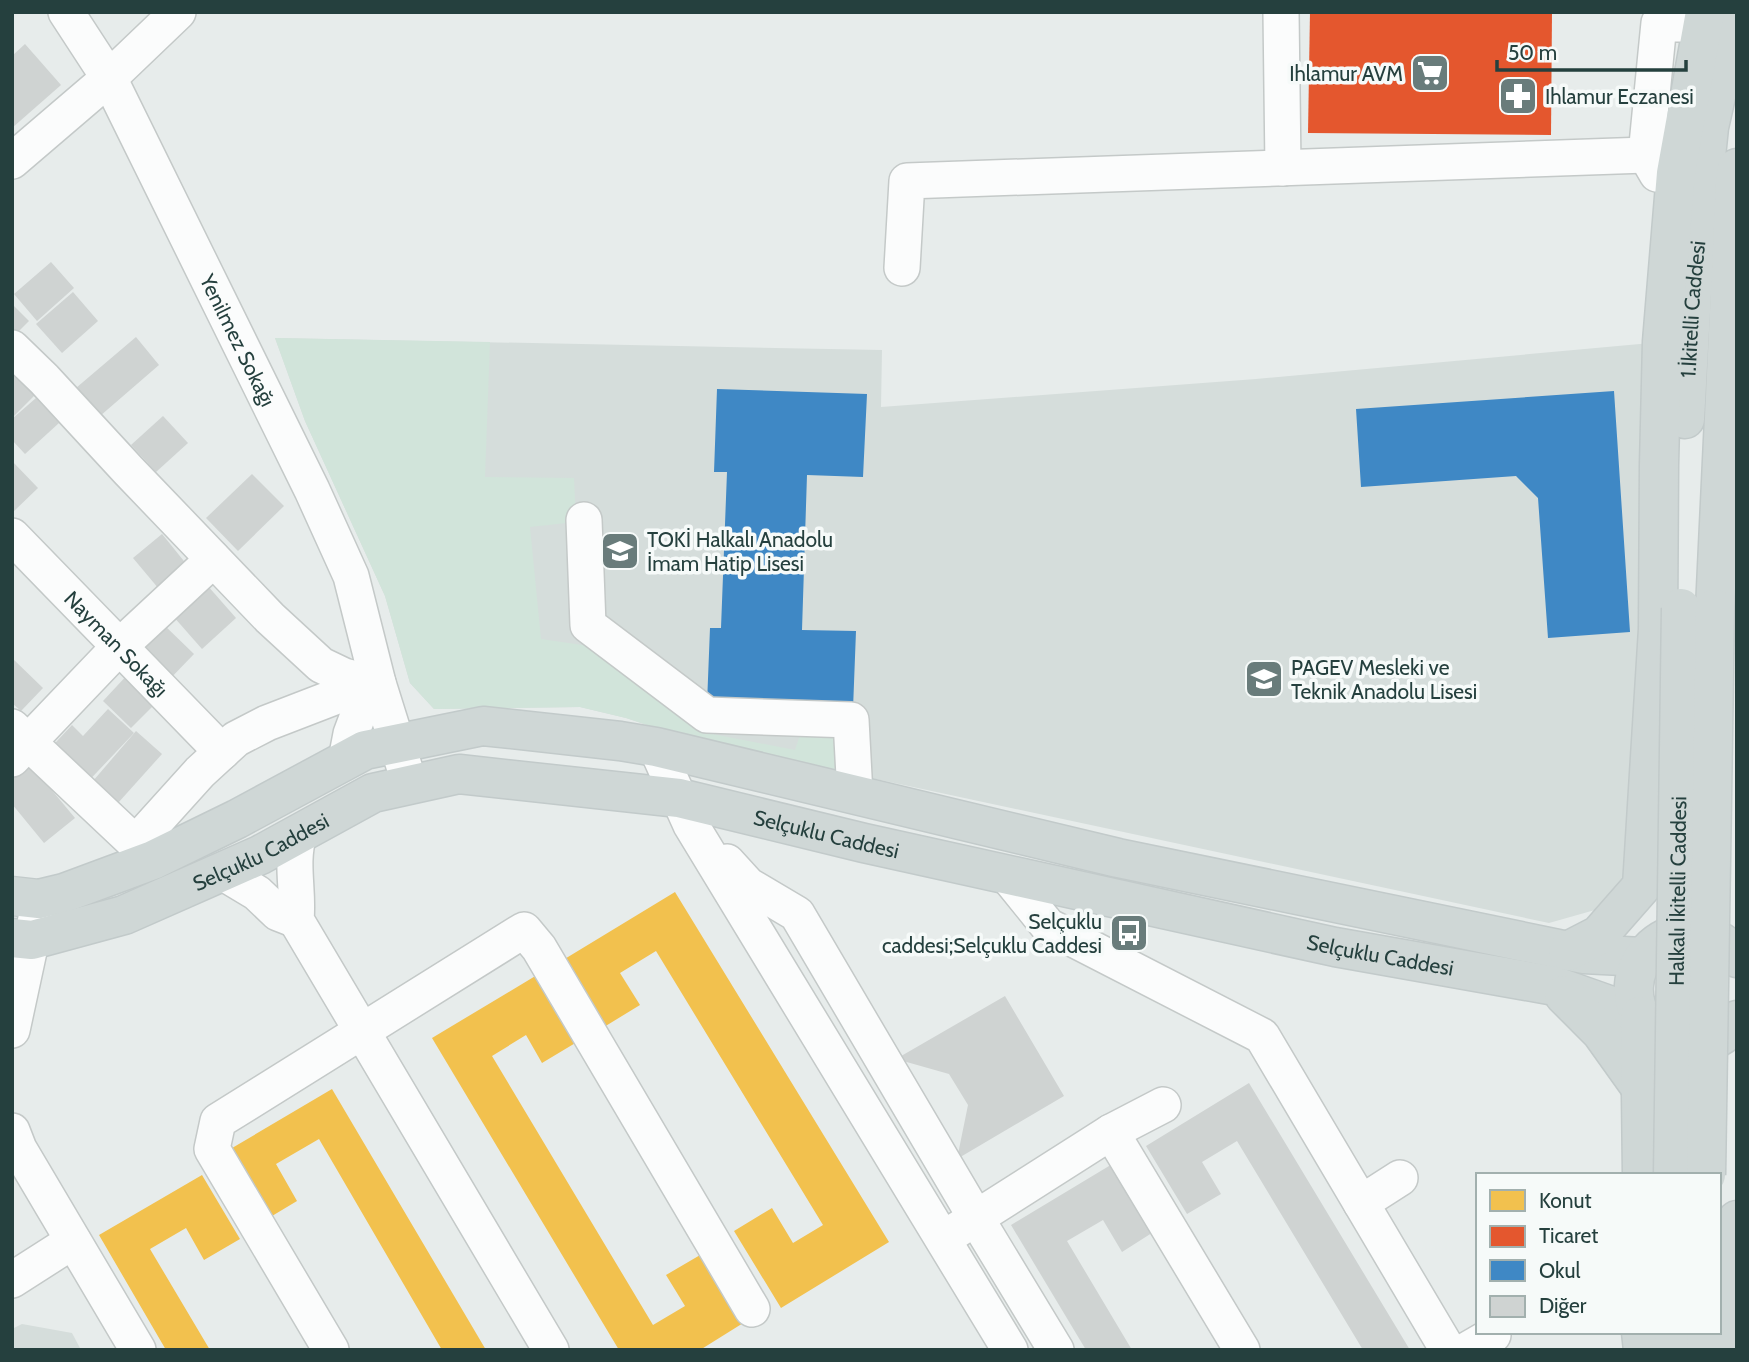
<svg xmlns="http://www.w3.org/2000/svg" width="1749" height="1362" font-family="Cabin,sans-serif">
	<rect width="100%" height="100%" fill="#e7eceb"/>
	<g fill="#d5dddb">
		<polygon points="275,338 882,350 881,407 1256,379 1662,342 1642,886 1602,908 1549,923 689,739 626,718 580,707 434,709 410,683 385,596 305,421"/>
		<polygon points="22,1324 72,1333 81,1350 12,1350 12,1329"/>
	</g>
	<polygon fill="#d1e4da" points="275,338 490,342 485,477 574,478 576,522 530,527 541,639 596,647 701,719 702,732 795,750 803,726 841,736 840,770 689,739 626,718 580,707 434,709 410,683 385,596 305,421"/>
	<g fill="#f2c14e">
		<polygon points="675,892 889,1242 781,1308 734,1231 772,1208 793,1243 823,1225 656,951 620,973 640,1005 604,1027 563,960"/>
		<polygon points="537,975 577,1042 542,1063 526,1035 492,1056 653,1325 685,1306 666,1275 707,1251 748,1320 700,1350 619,1350 432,1038"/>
		<polygon points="332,1089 486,1350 442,1350 319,1139 276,1164 297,1201 267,1219 227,1151"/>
		<polygon points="202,1175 240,1239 204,1260 186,1228 150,1249 210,1350 166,1350 99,1235"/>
	</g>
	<polygon fill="#e4572e" points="1310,12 1552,12 1551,135 1308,133"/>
	<g fill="#3f88c5">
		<polygon points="717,389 867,394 863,477 807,475 802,630 856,631 853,709 707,704 710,628 721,628 727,472 714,472"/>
		<polygon points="1614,391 1630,632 1548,638 1538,498 1516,476 1361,487 1356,409"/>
	</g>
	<g fill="#cfd3d2">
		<polygon points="25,44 61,85 12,128 12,56"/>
		<polygon points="51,262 74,288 37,321 14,294"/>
		<polygon points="73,292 98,321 62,353 36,324"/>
		<polygon points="12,304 29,321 12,338"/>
		<polygon points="136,337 159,365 100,416 76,388"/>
		<polygon points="12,372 35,395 12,418"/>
		<polygon points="36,398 59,423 25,454 12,440 12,419"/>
		<polygon points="163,416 188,443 156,472 131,445"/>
		<polygon points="12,461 38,488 12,513"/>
		<polygon points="252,474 284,506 238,551 206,518"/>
		<polygon points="162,534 192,571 164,595 133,558"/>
		<polygon points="207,585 236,618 202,649 173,616"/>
		<polygon points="163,624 194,654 165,684 134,655"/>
		<polygon points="12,658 43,688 21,711 12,703"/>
		<polygon points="130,672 159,700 131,728 103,701"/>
		<polygon points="108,709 134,733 80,790 43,756 72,725 83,736"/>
		<polygon points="136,731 162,754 118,803 93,781"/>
		<polygon points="30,764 75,818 44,843 12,804 12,779"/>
		<polygon points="1005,996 1064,1096 957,1159 968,1105 949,1074 896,1059"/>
		<polygon points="1249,1083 1410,1350 1363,1350 1237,1141 1202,1162 1221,1194 1187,1214 1146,1146"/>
		<polygon points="1114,1163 1155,1231 1122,1252 1103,1220 1067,1241 1132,1350 1086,1350 1011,1225"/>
	</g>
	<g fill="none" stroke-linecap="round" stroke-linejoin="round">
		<defs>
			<g id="minor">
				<path id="s1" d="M 66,12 L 109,78 L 312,490 L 351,576 L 378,683 L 410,785"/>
				<polyline points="1281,12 1283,168"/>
				<polyline points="12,161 109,78 178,12"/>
				<polyline points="1657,174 1646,155 1659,23 1703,25"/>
				<polyline points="902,268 907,181 1646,155"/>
				<polyline points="12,348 44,379 128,470 270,618 321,665 344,676 370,683"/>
				<polyline points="584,520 588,625 707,715 851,720 855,795"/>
				<path id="s2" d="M 12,536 L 222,752"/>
				<polyline points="12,727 152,859"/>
				<polyline points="656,747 691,825 1010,1350"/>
				<polyline points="12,759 119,647 203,569 212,558"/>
				<polyline points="346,760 351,734 363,702 378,683"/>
				<path d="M 299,834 C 290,863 299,891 296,920 L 551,1350"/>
				<polyline points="135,844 200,772 236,739 267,723 376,681"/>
				<polyline points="727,862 748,885 797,914 976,1218 1056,1350"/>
				<polyline points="222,872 257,893 278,913 296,920"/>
				<polyline points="1006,874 1048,926 1262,1036 1448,1350"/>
				<polyline points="12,1030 37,914"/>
				<polyline points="12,1131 19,1149 138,1350"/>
				<polyline points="1111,1132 1242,1350"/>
				<polyline points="1361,1203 1400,1178"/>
				<polyline points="957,1230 1111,1132 1163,1105"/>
				<polyline points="12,1280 73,1241"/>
				<polyline points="331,1350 212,1149 218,1121 524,930 539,948 752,1309"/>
				<polyline points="1467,1350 1493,1335"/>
			</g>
			<g id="major">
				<path id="s3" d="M 1685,419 L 1692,294 L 1709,127 L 1735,12"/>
				<polyline points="1715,609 1735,184 1737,168"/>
				<polyline points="12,896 39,899 64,893 153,860 237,819 365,750 483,726 620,741 656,747 1118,858 1583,954 1643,957"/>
				<path id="s4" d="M 12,938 L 32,940 L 124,915 L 260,855 L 373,793 L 459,774 L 679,798 L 864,843 L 1335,947 L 1555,986 L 1640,1016"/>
				<polyline points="1568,951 1599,935 1642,886 1658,629 1659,465 1662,342 1676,173 1705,12"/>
				<path d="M 1737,958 C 1727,942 1706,932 1687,933 C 1672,934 1659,940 1649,951 C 1610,994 1652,1062 1708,1042 C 1720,1038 1729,1031 1737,1020"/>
				<polyline points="1564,995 1601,1032 1641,1088"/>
				<polyline points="1640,1016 1642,1175"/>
				<polyline points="1641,1332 1643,1350"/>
				<polyline points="1674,1332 1676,1350"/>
				<polyline points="1706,1332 1707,1350"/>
				<polyline points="1737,1350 1737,1220"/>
			</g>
		</defs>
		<use href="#minor" stroke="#c4c9c8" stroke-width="38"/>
		<use href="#major" stroke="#c2caca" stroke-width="41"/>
		<use href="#minor" stroke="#fbfcfc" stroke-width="35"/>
		<use href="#major" stroke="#cfd7d6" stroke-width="38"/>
		<defs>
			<g id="major-bridge">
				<path id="s5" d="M 1673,1175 L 1681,608"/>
				<polyline points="1706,1175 1715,609"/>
			</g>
		</defs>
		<use href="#major-bridge" stroke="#c2caca" stroke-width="41" stroke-linecap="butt"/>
		<use href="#major-bridge" stroke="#cfd7d6" stroke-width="38"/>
	</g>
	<defs>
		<symbol id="supermarket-square" viewBox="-11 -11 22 22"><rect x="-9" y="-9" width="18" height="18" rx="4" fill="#697c7b" stroke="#f6faf9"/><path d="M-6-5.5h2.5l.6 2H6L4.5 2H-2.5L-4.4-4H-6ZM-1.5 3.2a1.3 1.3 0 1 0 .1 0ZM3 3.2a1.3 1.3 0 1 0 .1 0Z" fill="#fff"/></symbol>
		<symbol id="pharmacy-square" viewBox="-11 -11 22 22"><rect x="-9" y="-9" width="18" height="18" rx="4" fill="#697c7b" stroke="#f6faf9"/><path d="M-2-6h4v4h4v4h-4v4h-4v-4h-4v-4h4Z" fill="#fff"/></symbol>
		<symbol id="school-square" viewBox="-11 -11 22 22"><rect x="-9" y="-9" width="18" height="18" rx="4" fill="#697c7b" stroke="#f6faf9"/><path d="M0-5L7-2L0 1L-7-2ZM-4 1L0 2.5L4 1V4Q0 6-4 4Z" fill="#fff"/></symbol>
		<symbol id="bus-square" viewBox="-11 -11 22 22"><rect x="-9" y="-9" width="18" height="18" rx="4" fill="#697c7b" stroke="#f6faf9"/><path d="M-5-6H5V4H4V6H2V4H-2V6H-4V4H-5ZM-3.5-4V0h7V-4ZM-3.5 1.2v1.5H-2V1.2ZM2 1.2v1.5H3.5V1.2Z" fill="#fff"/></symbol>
	</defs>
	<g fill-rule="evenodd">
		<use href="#supermarket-square" x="1408" y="51" width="44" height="44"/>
		<use href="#pharmacy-square" x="1496" y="74" width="44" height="44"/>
		<use href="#school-square" x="598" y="529" width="44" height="44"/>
		<use href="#school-square" x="1242" y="657" width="44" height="44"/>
		<use href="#bus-square" x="1107" y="911" width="44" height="44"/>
	</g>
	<g text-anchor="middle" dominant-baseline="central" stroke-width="7" stroke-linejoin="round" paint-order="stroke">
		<g font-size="21" fill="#25403e" stroke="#f6faf9" text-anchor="start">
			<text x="1403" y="73" text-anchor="end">Ihlamur AVM</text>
			<text x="1545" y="96">Ihlamur Eczanesi</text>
			<text x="647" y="539">TOKİ Halkalı Anadolu<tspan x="647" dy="24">İmam Hatip Lisesi</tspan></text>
			<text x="1291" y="667">PAGEV Mesleki ve<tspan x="1291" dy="24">Teknik Anadolu Lisesi</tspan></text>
			<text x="1102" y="921" text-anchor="end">Selçuklu<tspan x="1102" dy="24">caddesi;Selçuklu Caddesi</tspan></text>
		</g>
		<g font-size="21" fill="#25403e" stroke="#f6faf9">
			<text stroke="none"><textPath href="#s3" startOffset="110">1.İkitelli Caddesi</textPath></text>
			<text stroke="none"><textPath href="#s1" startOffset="371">Yenilmez Sokağı</textPath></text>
			<text stroke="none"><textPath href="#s2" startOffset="150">Nayman Sokağı</textPath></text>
			<text stroke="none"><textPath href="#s4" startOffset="854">Selçuklu Caddesi</textPath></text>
			<text stroke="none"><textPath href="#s4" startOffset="266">Selçuklu Caddesi</textPath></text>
			<text stroke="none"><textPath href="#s5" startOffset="284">Halkalı İkitelli Caddesi</textPath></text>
			<text stroke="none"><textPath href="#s4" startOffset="1421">Selçuklu Caddesi</textPath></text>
		</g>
	</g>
	<rect width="1749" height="1362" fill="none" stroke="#25403e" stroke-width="28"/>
	<rect x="1476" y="1173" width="245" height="161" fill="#f6faf9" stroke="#a2b0ae" stroke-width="2"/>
	<rect x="1490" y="1190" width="35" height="21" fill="#f2c14e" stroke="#a2b0ae" stroke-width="2"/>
	<text x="1539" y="1208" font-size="21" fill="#25403e">Konut</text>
	<rect x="1490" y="1226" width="35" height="21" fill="#e4572e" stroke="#a2b0ae" stroke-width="2"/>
	<text x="1539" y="1243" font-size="21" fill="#25403e">Ticaret</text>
	<rect x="1490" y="1260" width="35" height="21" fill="#3f88c5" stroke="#a2b0ae" stroke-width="2"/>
	<text x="1539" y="1278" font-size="21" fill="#25403e">Okul</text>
	<rect x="1490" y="1296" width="35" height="21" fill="#cfd3d2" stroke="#a2b0ae" stroke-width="2"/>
	<text x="1539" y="1313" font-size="21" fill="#25403e">Diğer</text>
	<path d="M1497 60v10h189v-10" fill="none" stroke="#25403e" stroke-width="3.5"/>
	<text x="1508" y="60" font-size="21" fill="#25403e" stroke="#f6faf9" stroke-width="5" paint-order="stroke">50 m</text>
</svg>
